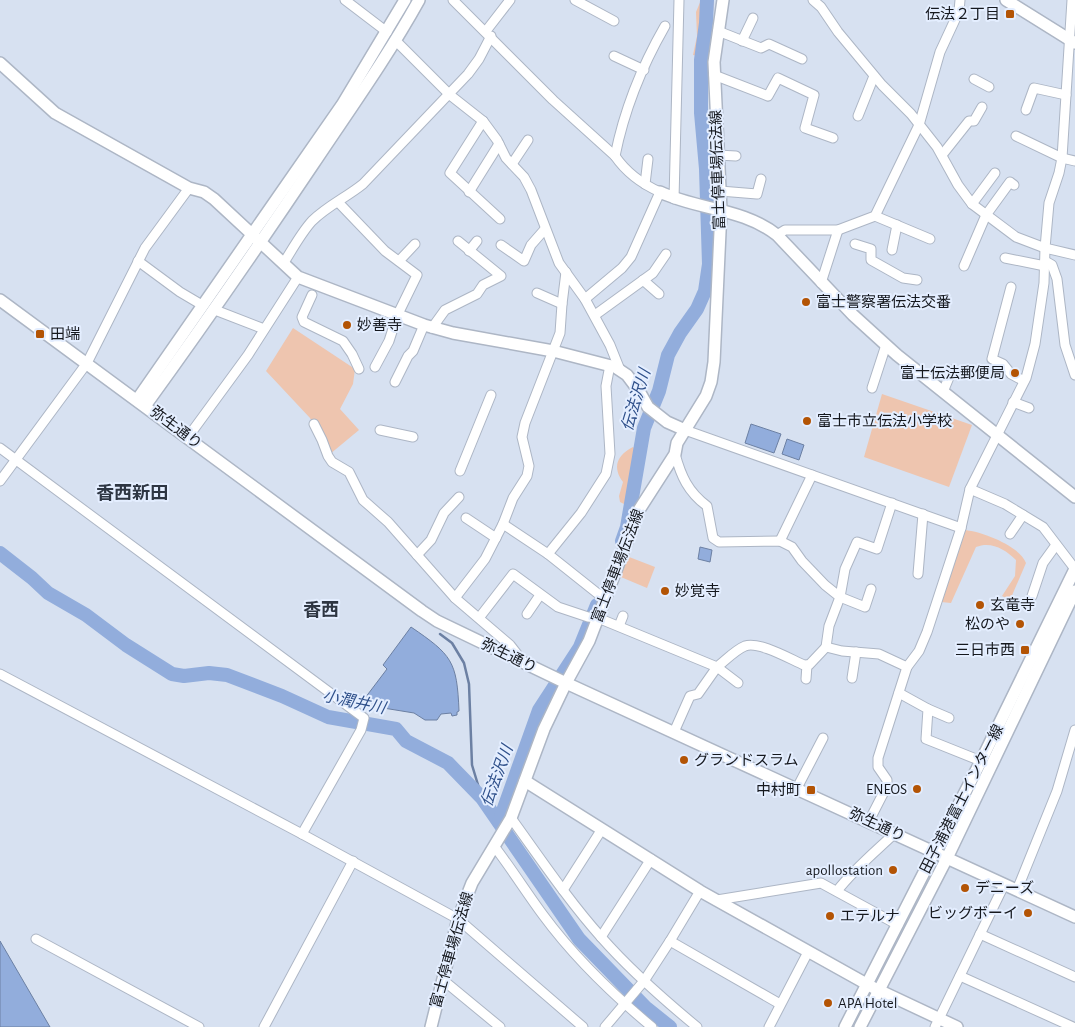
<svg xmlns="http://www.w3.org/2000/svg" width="1075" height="1027" font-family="'Alegreya Sans','Noto Sans JP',sans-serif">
	<rect width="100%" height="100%" fill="#d7e1f1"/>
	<g fill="#eec5af">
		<polygon points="701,0 714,0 709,58 693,55 697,36 696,12"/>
		<polygon points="293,328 355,369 353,384 340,409 359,430 330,454 310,418 266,371"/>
		<polygon points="882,394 972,425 949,487 864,457"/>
		<path d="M 633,447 L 641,455 L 640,488 L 630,507 L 620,502 L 619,496 L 623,482 C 612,467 617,455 633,447 Z"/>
		<path d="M 964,530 C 981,531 1020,546 1026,563 L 1010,600 L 1002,596 L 1015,576 L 1016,560 C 1005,549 991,541 976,547 L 951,603 L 941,602 Z"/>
		<polygon points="624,555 655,567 647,588 616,575"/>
	</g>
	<g fill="#92addc" stroke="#6c80a3">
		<polygon points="751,424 781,434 774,453 745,443"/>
		<polygon points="787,439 804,445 799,460 782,454"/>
		<polygon points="700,547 712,550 710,562 698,559"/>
		<path d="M 411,627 C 452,655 457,661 459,711 L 457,712 L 457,715 L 452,716 L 451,713 L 441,714 L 437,720 L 425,720 L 414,713 L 365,705 L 362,702 L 387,669 L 383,665 Z"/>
		<polygon points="0,941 50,1027 0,1027"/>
	</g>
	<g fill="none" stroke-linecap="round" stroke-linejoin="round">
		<polyline stroke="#6c80a3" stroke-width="2.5" points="440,634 452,643 464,663 469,684 472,765 482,798"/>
		<g stroke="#92addc" stroke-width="14">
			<polyline points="622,541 627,527 644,428 659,391 668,355 680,333 697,309 705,291 709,264 706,169 701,113 701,60 706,23 707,0"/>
			<polyline points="0,553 32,578 48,593 86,615 126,645 172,674 184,676 209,673 227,675 282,696 328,717 396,729 406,741 448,763 482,798 579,939 645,1007 670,1027"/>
			<polyline points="499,822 539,710 580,647 597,605"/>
		</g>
		<defs>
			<g id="street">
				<polyline points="345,0 387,32"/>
				<path d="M 453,0 L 553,100 L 615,156 C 626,172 642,184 660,192 L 631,257 L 622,268 L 585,299"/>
				<polyline points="575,0 614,21"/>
				<polyline points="813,0 821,7 838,32 882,85 911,114 937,147 958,185 972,204 1016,237 1045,248 1075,255"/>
				<polyline points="486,31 510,0"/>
				<polyline points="718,31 761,48 769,44 802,59"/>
				<polyline points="396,41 450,95 483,121 497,140 506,158 524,177 531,190 559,263 585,299 610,345 620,370"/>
				<polyline points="742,41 753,18"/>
				<polyline points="614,56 644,70"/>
				<polyline points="714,75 768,96 778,78 814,95 805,128 833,138"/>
				<polyline points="974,79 989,87"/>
				<polyline points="1026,110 1034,88 1066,95"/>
				<polyline points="858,116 874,76"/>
				<polyline points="483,121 450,173 500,219"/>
				<polyline points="1016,136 1062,158 1075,161"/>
				<polyline points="718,155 736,156"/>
				<polyline points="942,155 969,121 974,121 982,107"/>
				<path d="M 615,156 C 624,111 642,66 665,26"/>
				<polyline points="512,164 528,140"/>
				<polyline points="645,184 648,159"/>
				<polyline points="720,191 757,194 761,179"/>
				<polyline points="469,192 499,144"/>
				<polyline points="674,199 679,0"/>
				<polyline points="338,202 385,251 417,275 397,316 389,341 375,367"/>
				<polyline points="972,204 995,173"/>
				<polyline points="875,216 930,239"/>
				<polyline points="777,235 785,230 838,230 875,216 919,125 940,52 959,11 960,0"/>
				<polyline points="855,244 871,249 871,260 903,278 917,280"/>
				<polyline points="501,245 524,261 531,245 545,229"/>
				<polyline points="892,250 897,225"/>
				<polyline points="469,251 477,241"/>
				<polyline points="1005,258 1045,266"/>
				<polyline points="138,261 180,292 202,305"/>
				<polyline points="399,261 415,244"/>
				<polyline points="1045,261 1052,265 1057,279 1065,345 1075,375"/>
				<path d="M 283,264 C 292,250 301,233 312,221 C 327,206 347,197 363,184 L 468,74 L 479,59 L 491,36"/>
				<polyline points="964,266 986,215 1010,182 1014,185"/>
				<polyline points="643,280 659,294"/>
				<polyline points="821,283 838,230"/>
				<polyline points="1011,287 992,359 1003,364 1011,374 1024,381"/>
				<polyline points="537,293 562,304"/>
				<polyline points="312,295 302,317 304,322 343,341 352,354 359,369"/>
				<polyline points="215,310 264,329"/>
				<polyline points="595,315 653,273 666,254"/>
				<polyline points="432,328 445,310 477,294 483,285 501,276 458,241"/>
				<polyline points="395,382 408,356 413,351 424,325"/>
				<polyline points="872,388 886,345"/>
				<polyline points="943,392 952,370"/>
				<polyline points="1013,402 1029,408"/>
				<polyline points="314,424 322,440 328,456 332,462 349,472 363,500 388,522 455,598 510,645 517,654 518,659"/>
				<polyline points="380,430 413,437"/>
				<polyline points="685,430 961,528"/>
				<polyline points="188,437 248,355 298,277"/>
				<polyline points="0,448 364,718 361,730 302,834"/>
				<path d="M 675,454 C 681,476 688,492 707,506 L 713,538 L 719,542 L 780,541 L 792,547 L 802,561 L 825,585 L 840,597 L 829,626 L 826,647 L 842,651 L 879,654 L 907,667"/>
				<polyline points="460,471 491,395"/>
				<polyline points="0,481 87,363 145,248 189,188"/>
				<polyline points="970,489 1005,504 1043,527 1075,569"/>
				<polyline points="466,518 496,538"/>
				<polyline points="503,524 548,554 597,593 605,595"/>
				<polyline points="1010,534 1023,515"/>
				<polyline points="780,541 812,475"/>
				<polyline points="548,554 581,513 606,474 610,454 606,386 610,365"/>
				<polyline points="417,555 431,540 444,513 459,497"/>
				<polyline points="918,574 923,514"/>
				<polyline points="871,589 865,607 840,597 845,569 857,542 877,549 892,503"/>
				<polyline points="1032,596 1043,563 1056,545"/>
				<polyline points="455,598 485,559 503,524 513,498 527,476 529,466 522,437 525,423 560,333 562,304 566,272"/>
				<polyline points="527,614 540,595"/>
				<path d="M 479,618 L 513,574 L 558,607 L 588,617 L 598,618 L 717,667 C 725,661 735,650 745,646 C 759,641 790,659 804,665 L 809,665 L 826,647"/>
				<polyline points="619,626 623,616"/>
				<polyline points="0,674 302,834 458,919 583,1027"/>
				<polyline points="852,678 856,652"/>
				<polyline points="806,679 807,665"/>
				<polyline points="899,693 928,709 926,739 981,761"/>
				<polyline points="928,709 949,718"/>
				<polyline points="674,732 690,696 698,694 717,667 738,683"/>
				<polyline points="797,788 823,738"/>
				<path d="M 511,818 C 540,858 568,900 601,937 C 630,970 663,999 697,1027"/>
				<polyline points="869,821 887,786 887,780 878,767 878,758 907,667 919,651 927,632 961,528 970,489 1026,378 1035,344 1044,283 1045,248 1049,203 1059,173 1062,158 1072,0"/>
				<path d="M 494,846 C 511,868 526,892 543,915 C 574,957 611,993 652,1027"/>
				<polyline points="563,890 602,829"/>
				<polyline points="1017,890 1057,791 1075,730"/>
				<path d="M 837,891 C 854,869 875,852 895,833"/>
				<polyline points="717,900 821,883 898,925"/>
				<polyline points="980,934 1075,977"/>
				<polyline points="601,937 651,859"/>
				<polyline points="36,939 199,1027"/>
				<polyline points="670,941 780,1004"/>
				<polyline points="960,976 1073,1027"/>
				<polyline points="443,980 500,1027"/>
				<polyline points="264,1027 353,861"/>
				<polyline points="605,1027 644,981 670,941 700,891"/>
				<polyline points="769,1027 808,952"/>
				<polyline points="935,1027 1004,885"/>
			</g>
			<g id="secondary">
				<polyline points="1006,0 1075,43"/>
				<polyline points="0,63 55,113 189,188 204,192 214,199 298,277 424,325 453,333 553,351 615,367 627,375 639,391 648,407 667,422 685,430"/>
				<path d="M 660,192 C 698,210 743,208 777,235 L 853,315 L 897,355 L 1075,497"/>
				<polyline points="0,300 422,611 437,621 566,683 1075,917"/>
				<polyline points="137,400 342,105 405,0"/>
				<path d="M 145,406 C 203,326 259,245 314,163 C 350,109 388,56 419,0"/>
				<polyline points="525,781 700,891 872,987 957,1027"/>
				<polyline points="431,1027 458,919 472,883 511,818 544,729 566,683 589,641 639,510 675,454 677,443 706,396 711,382 714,362 721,210 714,62 723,0"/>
				<polyline points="845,1027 981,761 1075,569"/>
				<polyline points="860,1027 947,858 1075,591"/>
			</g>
		</defs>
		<use href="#street" stroke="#adb6c5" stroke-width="11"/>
		<use href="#secondary" stroke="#adb6c5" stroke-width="14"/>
		<use href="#street" stroke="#fff" stroke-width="9"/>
		<use href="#secondary" stroke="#fff" stroke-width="11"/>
	</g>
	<g fill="#b35405" stroke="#e4eeff" stroke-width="2">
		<rect x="1005" y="9" width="10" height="10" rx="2.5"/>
		<circle cx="806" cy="302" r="5"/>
		<circle cx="347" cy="325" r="5"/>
		<rect x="35" y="329" width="10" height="10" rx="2.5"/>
		<circle cx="1015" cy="373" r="5"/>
		<circle cx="807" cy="421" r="5"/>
		<circle cx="665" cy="591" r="5"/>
		<circle cx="980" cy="605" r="5"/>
		<circle cx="1020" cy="624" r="5"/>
		<rect x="1020" y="645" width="10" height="10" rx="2.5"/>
		<circle cx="684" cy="760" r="5"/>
		<circle cx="917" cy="789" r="5"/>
		<rect x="806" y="785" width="10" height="10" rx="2.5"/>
		<circle cx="893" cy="870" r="5"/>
		<circle cx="965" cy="888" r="5"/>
		<circle cx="1028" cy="913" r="5"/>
		<circle cx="830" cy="916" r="5"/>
		<circle cx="828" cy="1003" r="5"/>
	</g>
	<g text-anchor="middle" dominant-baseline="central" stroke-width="4" stroke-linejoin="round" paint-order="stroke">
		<g font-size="15" fill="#15181e" stroke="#e4eeff" text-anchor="start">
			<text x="1000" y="14" text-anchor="end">伝法２丁目</text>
			<text x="816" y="302">富士警察署伝法交番</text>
			<text x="357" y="325">妙善寺</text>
			<text x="50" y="334">田端</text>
			<text x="1005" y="373" text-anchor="end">富士伝法郵便局</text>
			<text x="817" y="421">富士市立伝法小学校</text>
			<text x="675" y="591">妙覚寺</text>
			<text x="990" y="605">玄竜寺</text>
			<text x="1010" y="624" text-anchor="end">松のや</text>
			<text x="1015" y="650" text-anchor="end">三日市西</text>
			<text x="694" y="760">グランドスラム</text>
			<text x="907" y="789" text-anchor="end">ENEOS</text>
			<text x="801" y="790" text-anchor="end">中村町</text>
			<text x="883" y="870" text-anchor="end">apollostation</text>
			<text x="975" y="888">デニーズ</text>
			<text x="1018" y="913" text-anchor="end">ビッグボーイ</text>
			<text x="840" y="916">エテルナ</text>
			<text x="838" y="1003">APA Hotel</text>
		</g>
		<g font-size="15" fill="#15181e" stroke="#e4eeff">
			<text transform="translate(718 170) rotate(-92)">富士停車場伝法線</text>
			<text transform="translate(176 428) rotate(37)">弥生通り</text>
			<text transform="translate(618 566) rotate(-69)">富士停車場伝法線</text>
			<text transform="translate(509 656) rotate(26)">弥生通り</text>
			<text transform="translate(962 799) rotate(-63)">田子浦港富士インター線</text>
			<text transform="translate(877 825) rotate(25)">弥生通り</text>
			<text transform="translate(452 950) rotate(-74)">富士停車場伝法線</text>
		</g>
		<g font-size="16" font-style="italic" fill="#30518b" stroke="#e4eeff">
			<text transform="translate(636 400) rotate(-73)">伝法沢川</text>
			<text transform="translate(354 702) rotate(12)">小潤井川</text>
			<text transform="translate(497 776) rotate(-70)">伝法沢川</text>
		</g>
		<g font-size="18" font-weight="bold" fill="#2e3643" stroke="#e4eeff">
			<text x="132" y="494">香西新田</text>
			<text x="321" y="611">香西</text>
		</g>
	</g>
</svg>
